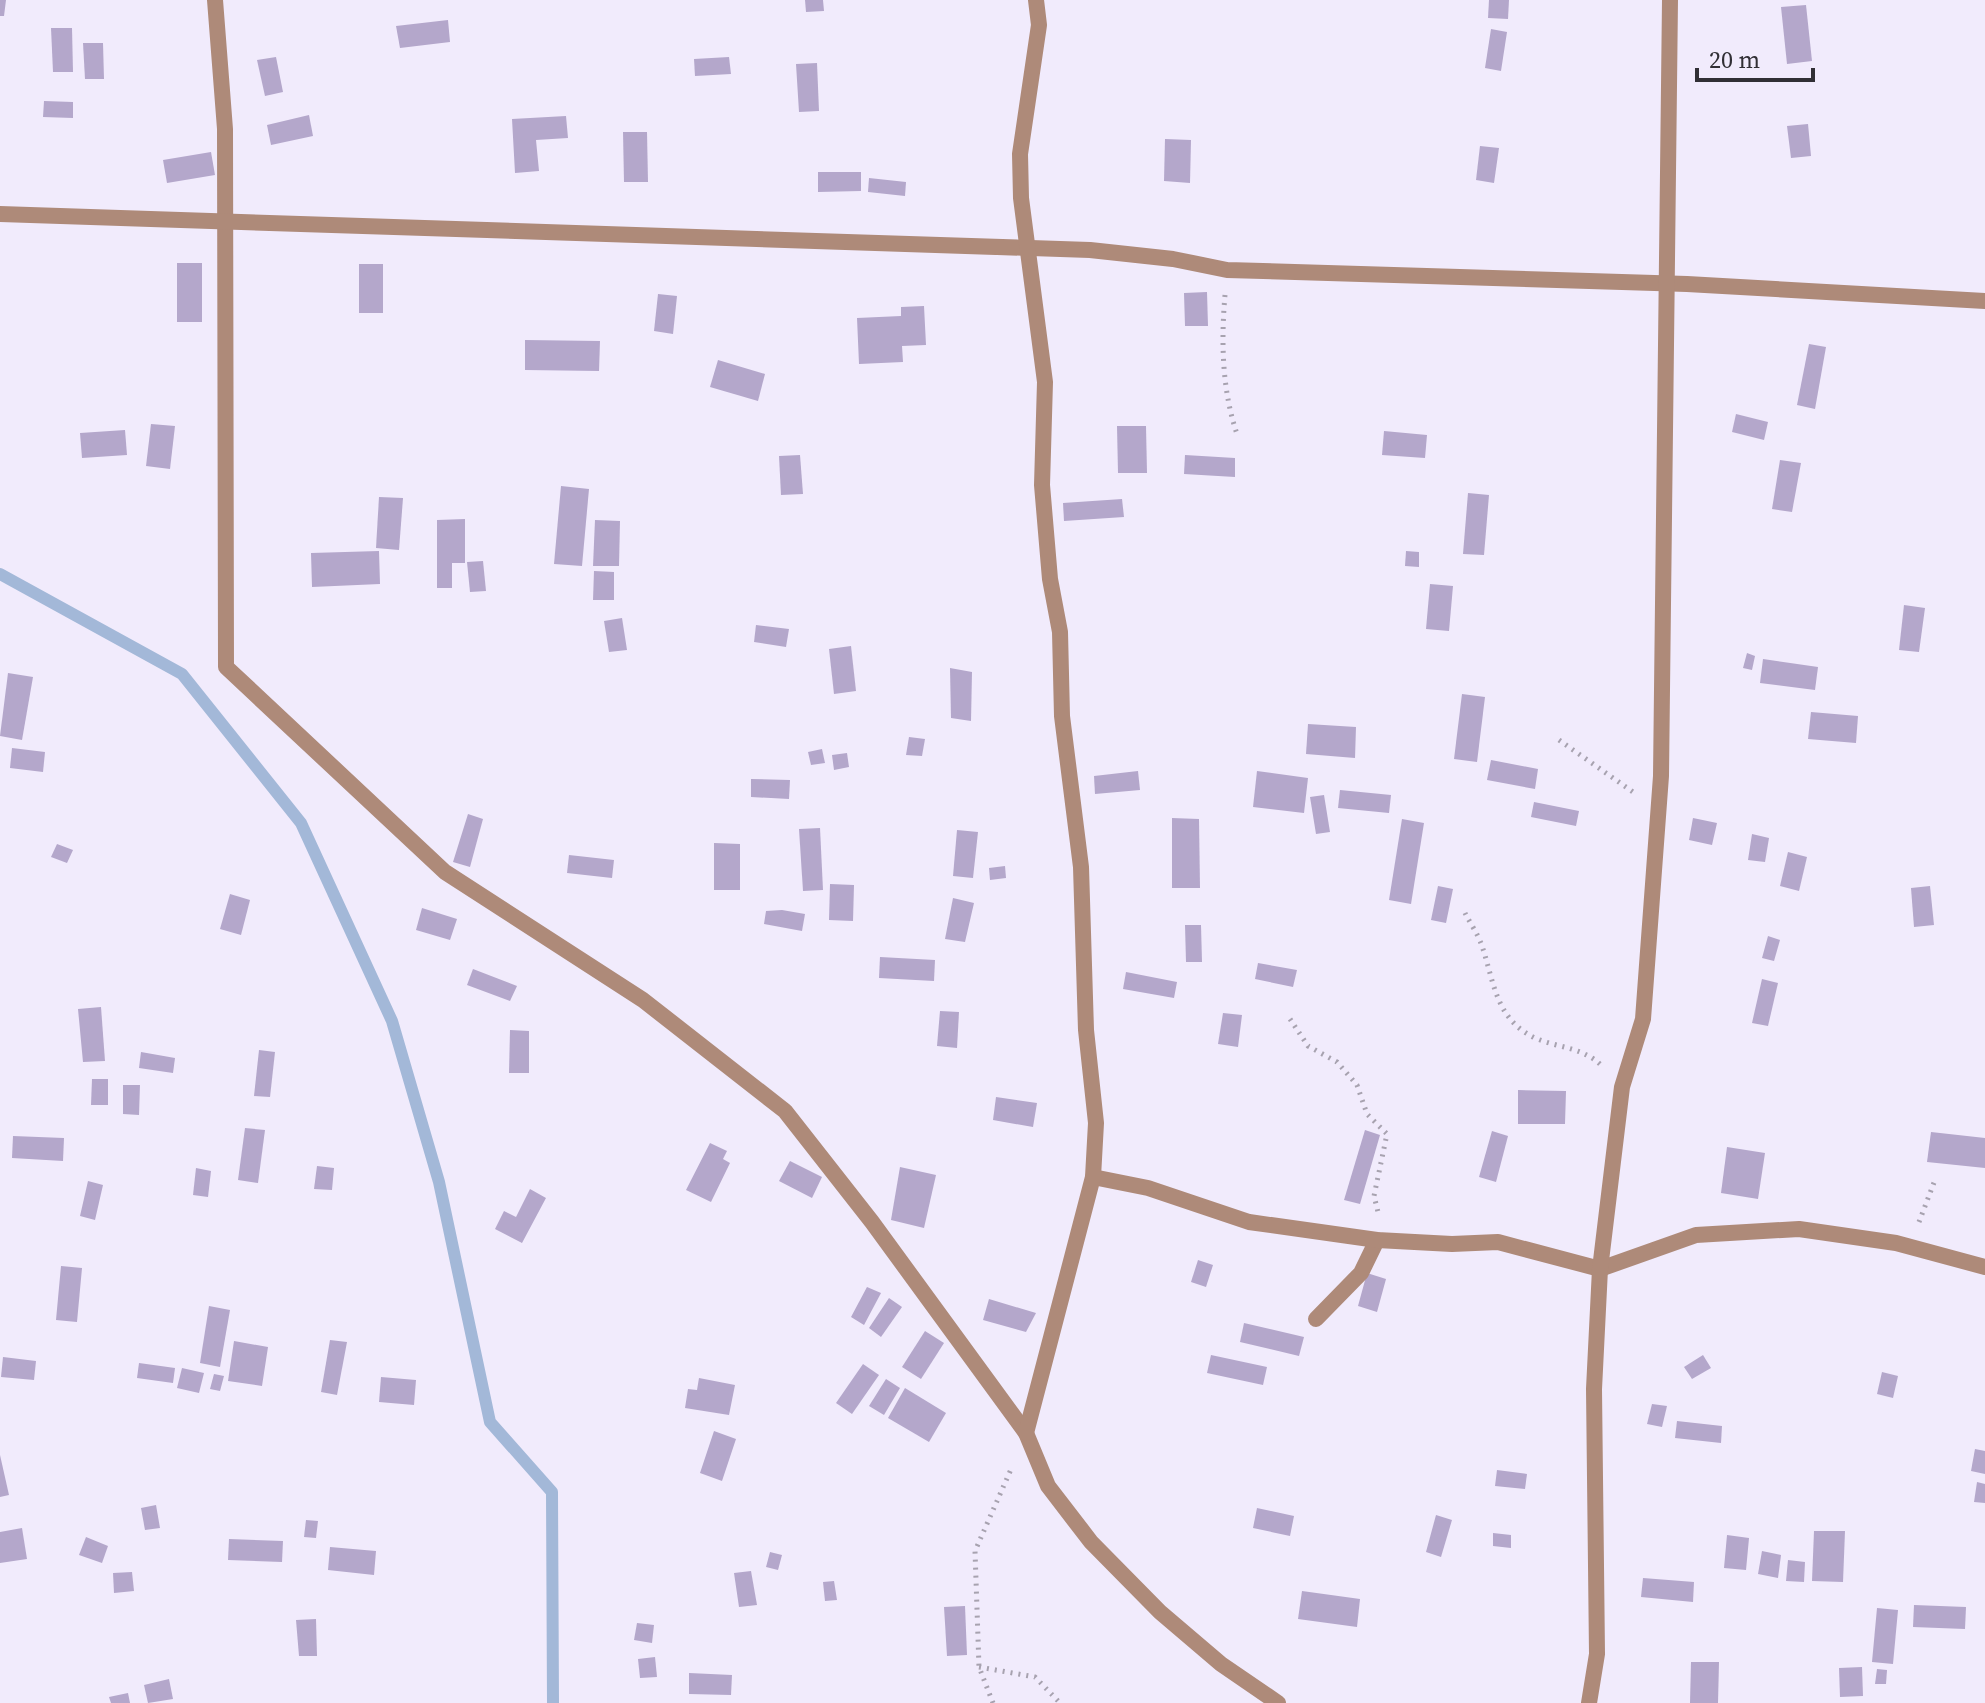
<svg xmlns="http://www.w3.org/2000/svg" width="1985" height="1703" font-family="'Source Serif 4',serif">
	<rect width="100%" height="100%" fill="#f1ebfc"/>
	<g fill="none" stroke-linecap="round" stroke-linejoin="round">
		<polyline stroke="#a3b8d8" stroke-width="12" points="0,574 182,674 301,823 392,1021 439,1182 490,1422 552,1492 553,1703"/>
	</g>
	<g fill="#b4a7cb">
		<polygon points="0,0 6,0 4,16 0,16"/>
		<polygon points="805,0 823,0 824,11 806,12"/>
		<polygon points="1489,0 1509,0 1508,19 1488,18"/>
		<polygon points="1806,5 1812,61 1787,64 1781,7"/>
		<polygon points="448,20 450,42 400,48 396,26"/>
		<polygon points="51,28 72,28 73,72 53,72"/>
		<polygon points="1491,29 1507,32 1501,71 1485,68"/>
		<polygon points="83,43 103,43 104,79 85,79"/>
		<polygon points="276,57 283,92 265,96 257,60"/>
		<polygon points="729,57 731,74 695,76 694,59"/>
		<polygon points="817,63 819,111 799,112 796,64"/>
		<polygon points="44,101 73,102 73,118 43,117"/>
		<polygon points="309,115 313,136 271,145 267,125"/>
		<polygon points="566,116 568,138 536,140 539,171 515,173 512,119"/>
		<polygon points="1808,124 1811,156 1791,158 1787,126"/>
		<polygon points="623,132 647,132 648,182 624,182"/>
		<polygon points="1165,139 1191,140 1190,183 1164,181"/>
		<polygon points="1480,146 1499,148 1494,183 1476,180"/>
		<polygon points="211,152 215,175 167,183 163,160"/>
		<polygon points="818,172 861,172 861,191 818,192"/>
		<polygon points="869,178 906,182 905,196 868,192"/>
		<rect x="177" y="263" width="25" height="59"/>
		<rect x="359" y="264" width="24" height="49"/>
		<polygon points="1207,292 1208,326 1185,326 1184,293"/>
		<polygon points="658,294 677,296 673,334 654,331"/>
		<polygon points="924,306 926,345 902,346 903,362 859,364 857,318 901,316 901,307"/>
		<polygon points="525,340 600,341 599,371 525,370"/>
		<polygon points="1809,344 1826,347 1815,409 1797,405"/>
		<polygon points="718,360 765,374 758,401 710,387"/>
		<polygon points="1736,414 1768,422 1764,440 1732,432"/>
		<polygon points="151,424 175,426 170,469 146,466"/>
		<polygon points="1117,426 1146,426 1147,473 1118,473"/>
		<polygon points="125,430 127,455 82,458 80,433"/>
		<polygon points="1384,431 1427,435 1425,458 1382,455"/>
		<polygon points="800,455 803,494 781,495 779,456"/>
		<polygon points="1185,455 1235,458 1235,477 1184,474"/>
		<polygon points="1780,460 1801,463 1792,512 1772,509"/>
		<polygon points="561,486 589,489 582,566 554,564"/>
		<polygon points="1468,493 1489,495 1484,555 1463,554"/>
		<polygon points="379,497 403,498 399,550 376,548"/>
		<polygon points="1122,499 1124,517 1064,521 1063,503"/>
		<polygon points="465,519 465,563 452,563 452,588 437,588 437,520"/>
		<polygon points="595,520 620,521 619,566 593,566"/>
		<polygon points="379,551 380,584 312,587 311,553"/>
		<polygon points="1406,551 1419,552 1419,567 1405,566"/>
		<polygon points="483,561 486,591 470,592 467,562"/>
		<polygon points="594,571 614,572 614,600 593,600"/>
		<polygon points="1430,584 1453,586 1449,631 1426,629"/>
		<polygon points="1904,605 1925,608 1919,652 1899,650"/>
		<polygon points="622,618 627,650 609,652 604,621"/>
		<polygon points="756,625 789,629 786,647 754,642"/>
		<polygon points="851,646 856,691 834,694 829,649"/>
		<polygon points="1747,653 1755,656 1752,670 1743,668"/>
		<polygon points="1763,659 1818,667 1815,690 1760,683"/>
		<polygon points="950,668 972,672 971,721 951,718"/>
		<polygon points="8,673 33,677 22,740 0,736"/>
		<polygon points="1462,694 1485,697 1477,762 1454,759"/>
		<polygon points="1811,712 1858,716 1856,743 1808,739"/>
		<polygon points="1308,724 1356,727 1355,758 1306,754"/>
		<polygon points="909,737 925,739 922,756 906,755"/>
		<polygon points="12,748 45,752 43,772 10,768"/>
		<polygon points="822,749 825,763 811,765 808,752"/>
		<polygon points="847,753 849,767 834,770 832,755"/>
		<polygon points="1491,760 1538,769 1535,789 1487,780"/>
		<polygon points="1138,771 1140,790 1095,794 1094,776"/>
		<polygon points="1257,771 1308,778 1304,813 1253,807"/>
		<polygon points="751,779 790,780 789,799 751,797"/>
		<polygon points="1340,790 1391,795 1389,813 1338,808"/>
		<polygon points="1324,795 1330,832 1316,834 1310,797"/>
		<polygon points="1534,802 1579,811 1576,826 1531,817"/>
		<polygon points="468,814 483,819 470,867 453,862"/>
		<polygon points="1172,818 1199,819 1200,888 1172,888"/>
		<polygon points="1693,818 1717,823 1712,845 1689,840"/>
		<polygon points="1402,819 1424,823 1411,904 1389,900"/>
		<polygon points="820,828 823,890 803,891 799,829"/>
		<polygon points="957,830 978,832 973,878 953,876"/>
		<polygon points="1752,834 1769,838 1765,862 1748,860"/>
		<polygon points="714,843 740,844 740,890 714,890"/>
		<polygon points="57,844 73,850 67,863 51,857"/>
		<polygon points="1788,852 1807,857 1799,891 1780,886"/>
		<polygon points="569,855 614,860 612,878 567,873"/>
		<polygon points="1005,866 1006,878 990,880 989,868"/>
		<polygon points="830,884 854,885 853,921 829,920"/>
		<polygon points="1438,886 1453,889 1446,923 1431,920"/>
		<polygon points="1930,886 1934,925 1914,927 1911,888"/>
		<polygon points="230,894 250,900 241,935 220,929"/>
		<polygon points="953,898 974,903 965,942 945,939"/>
		<polygon points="422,908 457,919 450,940 416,930"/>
		<polygon points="782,910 805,914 802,931 764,924 766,911"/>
		<polygon points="1185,925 1201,925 1202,962 1186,962"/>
		<polygon points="1768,936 1780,940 1774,961 1762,958"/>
		<polygon points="880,957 935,960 934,981 879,978"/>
		<polygon points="1258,963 1297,970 1293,987 1255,979"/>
		<polygon points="473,969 517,986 510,1001 467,985"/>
		<polygon points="1126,972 1177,982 1174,998 1123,989"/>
		<polygon points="1762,979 1778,983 1768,1026 1752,1023"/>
		<polygon points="101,1007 105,1061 83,1062 78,1009"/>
		<polygon points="940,1011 959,1012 957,1048 937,1046"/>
		<polygon points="1223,1013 1242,1015 1238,1047 1218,1044"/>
		<polygon points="510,1030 529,1031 529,1073 509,1073"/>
		<polygon points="259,1050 275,1052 270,1097 254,1096"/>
		<polygon points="141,1052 175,1058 173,1073 139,1068"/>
		<polygon points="92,1079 108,1079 108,1105 91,1105"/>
		<polygon points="123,1085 140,1085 139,1115 123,1114"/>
		<polygon points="1518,1090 1566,1091 1565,1124 1518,1124"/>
		<polygon points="996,1097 1037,1103 1033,1127 993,1120"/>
		<polygon points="245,1128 265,1130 258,1183 238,1180"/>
		<polygon points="1365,1130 1380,1135 1360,1204 1344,1200"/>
		<polygon points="1492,1131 1508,1136 1496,1182 1479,1177"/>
		<polygon points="1931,1132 1985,1138 1985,1168 1927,1162"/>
		<polygon points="13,1136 64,1138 63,1161 12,1158"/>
		<polygon points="710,1143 727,1151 723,1159 730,1163 711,1202 686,1190"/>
		<polygon points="1727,1147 1765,1153 1758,1199 1721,1193"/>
		<polygon points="790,1161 822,1177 812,1198 779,1181"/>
		<polygon points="317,1166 334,1168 332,1190 314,1189"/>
		<polygon points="900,1167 936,1175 924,1228 891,1220"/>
		<polygon points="196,1168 211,1171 208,1197 193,1195"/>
		<polygon points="88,1181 103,1185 95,1220 80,1216"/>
		<polygon points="530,1189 546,1198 522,1243 495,1229 504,1211 516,1217"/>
		<polygon points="1198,1260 1213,1265 1206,1287 1191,1282"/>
		<polygon points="61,1266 82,1268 77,1322 56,1320"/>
		<polygon points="1367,1273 1386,1279 1377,1312 1358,1306"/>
		<polygon points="867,1287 881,1293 864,1325 851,1317"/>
		<polygon points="889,1298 902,1307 881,1337 869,1328"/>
		<polygon points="989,1299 1036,1313 1026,1332 983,1320"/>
		<polygon points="209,1306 230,1310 220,1367 200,1363"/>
		<polygon points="1244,1323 1304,1337 1299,1356 1240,1342"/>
		<polygon points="925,1331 944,1343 921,1379 902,1367"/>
		<polygon points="330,1340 347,1342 337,1395 321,1392"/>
		<polygon points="234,1341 268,1347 262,1386 228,1381"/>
		<polygon points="1211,1355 1267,1367 1263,1385 1207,1373"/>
		<polygon points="1703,1355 1711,1368 1692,1379 1684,1367"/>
		<polygon points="3,1357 36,1361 34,1380 1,1377"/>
		<polygon points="139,1363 175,1368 173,1383 137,1378"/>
		<polygon points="863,1364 879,1375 852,1414 836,1403"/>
		<polygon points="182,1368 204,1373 199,1393 177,1388"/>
		<polygon points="1882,1372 1898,1376 1893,1398 1877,1394"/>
		<polygon points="214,1374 224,1376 220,1391 210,1389"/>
		<polygon points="381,1377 416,1380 414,1405 379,1402"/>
		<polygon points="699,1378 735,1385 729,1415 685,1408 688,1389 697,1390"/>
		<polygon points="886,1379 900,1388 884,1415 869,1406"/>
		<polygon points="905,1388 946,1413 929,1442 888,1418"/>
		<polygon points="1652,1404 1667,1406 1662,1427 1647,1424"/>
		<polygon points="1677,1421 1722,1426 1721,1443 1675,1438"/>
		<polygon points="714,1431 736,1439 722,1481 700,1473"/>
		<polygon points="1975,1449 1985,1451 1985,1474 1971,1471"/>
		<polygon points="0,1455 9,1495 0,1497"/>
		<polygon points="1497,1470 1527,1474 1525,1489 1495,1486"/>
		<polygon points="1977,1482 1985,1484 1985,1503 1974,1502"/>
		<polygon points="156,1505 160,1528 145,1530 141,1508"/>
		<polygon points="1257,1508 1294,1516 1290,1536 1253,1528"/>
		<polygon points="1436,1515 1452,1520 1441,1557 1426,1552"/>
		<polygon points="306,1520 318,1521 316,1538 304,1537"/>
		<polygon points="22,1528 27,1559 0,1563 0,1532"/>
		<polygon points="1814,1531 1845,1531 1843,1582 1812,1581"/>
		<polygon points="1493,1533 1511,1535 1511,1548 1493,1546"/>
		<polygon points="1727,1535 1749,1538 1746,1570 1724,1568"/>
		<polygon points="86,1537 108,1546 102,1563 79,1555"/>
		<polygon points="229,1539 283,1541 282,1562 228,1560"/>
		<polygon points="330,1547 376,1551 374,1575 328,1570"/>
		<polygon points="1762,1551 1781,1555 1778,1578 1758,1574"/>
		<polygon points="770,1552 782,1555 778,1570 766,1567"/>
		<polygon points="1788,1560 1805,1562 1804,1582 1786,1581"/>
		<polygon points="751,1571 757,1605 739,1607 734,1573"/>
		<polygon points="132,1572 134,1591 114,1593 113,1573"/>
		<polygon points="1643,1578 1694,1582 1693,1602 1641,1597"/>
		<polygon points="834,1581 837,1600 825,1601 823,1582"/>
		<polygon points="1302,1591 1360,1599 1357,1627 1298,1619"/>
		<polygon points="1914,1605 1966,1607 1965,1629 1913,1627"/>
		<polygon points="965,1606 967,1655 947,1656 944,1607"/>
		<polygon points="1877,1608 1898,1610 1893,1664 1872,1662"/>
		<polygon points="316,1619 317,1656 299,1656 296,1620"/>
		<polygon points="637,1623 654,1625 652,1643 634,1640"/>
		<polygon points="655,1657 657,1677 640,1678 638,1659"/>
		<polygon points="1691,1662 1719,1662 1718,1703 1690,1703"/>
		<polygon points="1862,1667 1863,1696 1840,1697 1839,1668"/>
		<polygon points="1877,1669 1887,1670 1886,1684 1875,1684"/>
		<polygon points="689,1673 732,1675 731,1695 689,1694"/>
		<polygon points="169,1679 173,1699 148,1703 144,1685"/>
		<polygon points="128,1693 130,1703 111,1703 109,1697"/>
	</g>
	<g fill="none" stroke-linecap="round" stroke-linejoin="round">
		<g stroke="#a7a2af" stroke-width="5" stroke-dasharray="2 6" stroke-linecap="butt">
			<path d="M 1225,295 C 1221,342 1222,390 1237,434"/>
			<polyline points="1559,740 1633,792"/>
			<path d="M 1465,913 C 1470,923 1478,934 1482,946 C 1494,981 1495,1019 1535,1038 C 1558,1048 1583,1047 1602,1066"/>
			<polyline points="1290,1019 1308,1046 1337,1062 1357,1085 1367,1114 1387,1134 1374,1196 1378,1212"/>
			<polyline points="1919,1222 1935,1180"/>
			<polyline points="979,1667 1035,1677 1060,1703"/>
			<polyline points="993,1703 979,1667 975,1551 1012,1467"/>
		</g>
		<polyline stroke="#ae8a79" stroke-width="16" points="1316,1319 1361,1273 1377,1240"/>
		<g stroke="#ae8a79" stroke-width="16">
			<polyline points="215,0 225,129 226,667 445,872 643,1000 785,1111 872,1222 1026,1433 1048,1486 1091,1542 1160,1612 1221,1664 1278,1703"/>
			<polyline points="0,214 1090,250 1173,259 1227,270 1687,284 1985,301"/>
			<polyline points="1093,1177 1148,1188 1249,1222 1377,1240 1452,1244 1498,1242 1600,1269 1696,1235 1799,1229 1896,1243 1985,1267"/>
			<polyline points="1026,1433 1093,1177 1096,1123 1086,1030 1081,867 1062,716 1060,632 1050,579 1042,485 1045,382 1021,198 1020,154 1039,25 1036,0"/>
			<polyline points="1589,1703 1597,1654 1594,1389 1600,1269 1622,1087 1643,1019 1661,776 1670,0"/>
		</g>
	</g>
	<path d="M1697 68v12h116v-12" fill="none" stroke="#312f35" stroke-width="4"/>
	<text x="1709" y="68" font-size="24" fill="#312f35" stroke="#f1ebfc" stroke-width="6" paint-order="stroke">20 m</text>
</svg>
